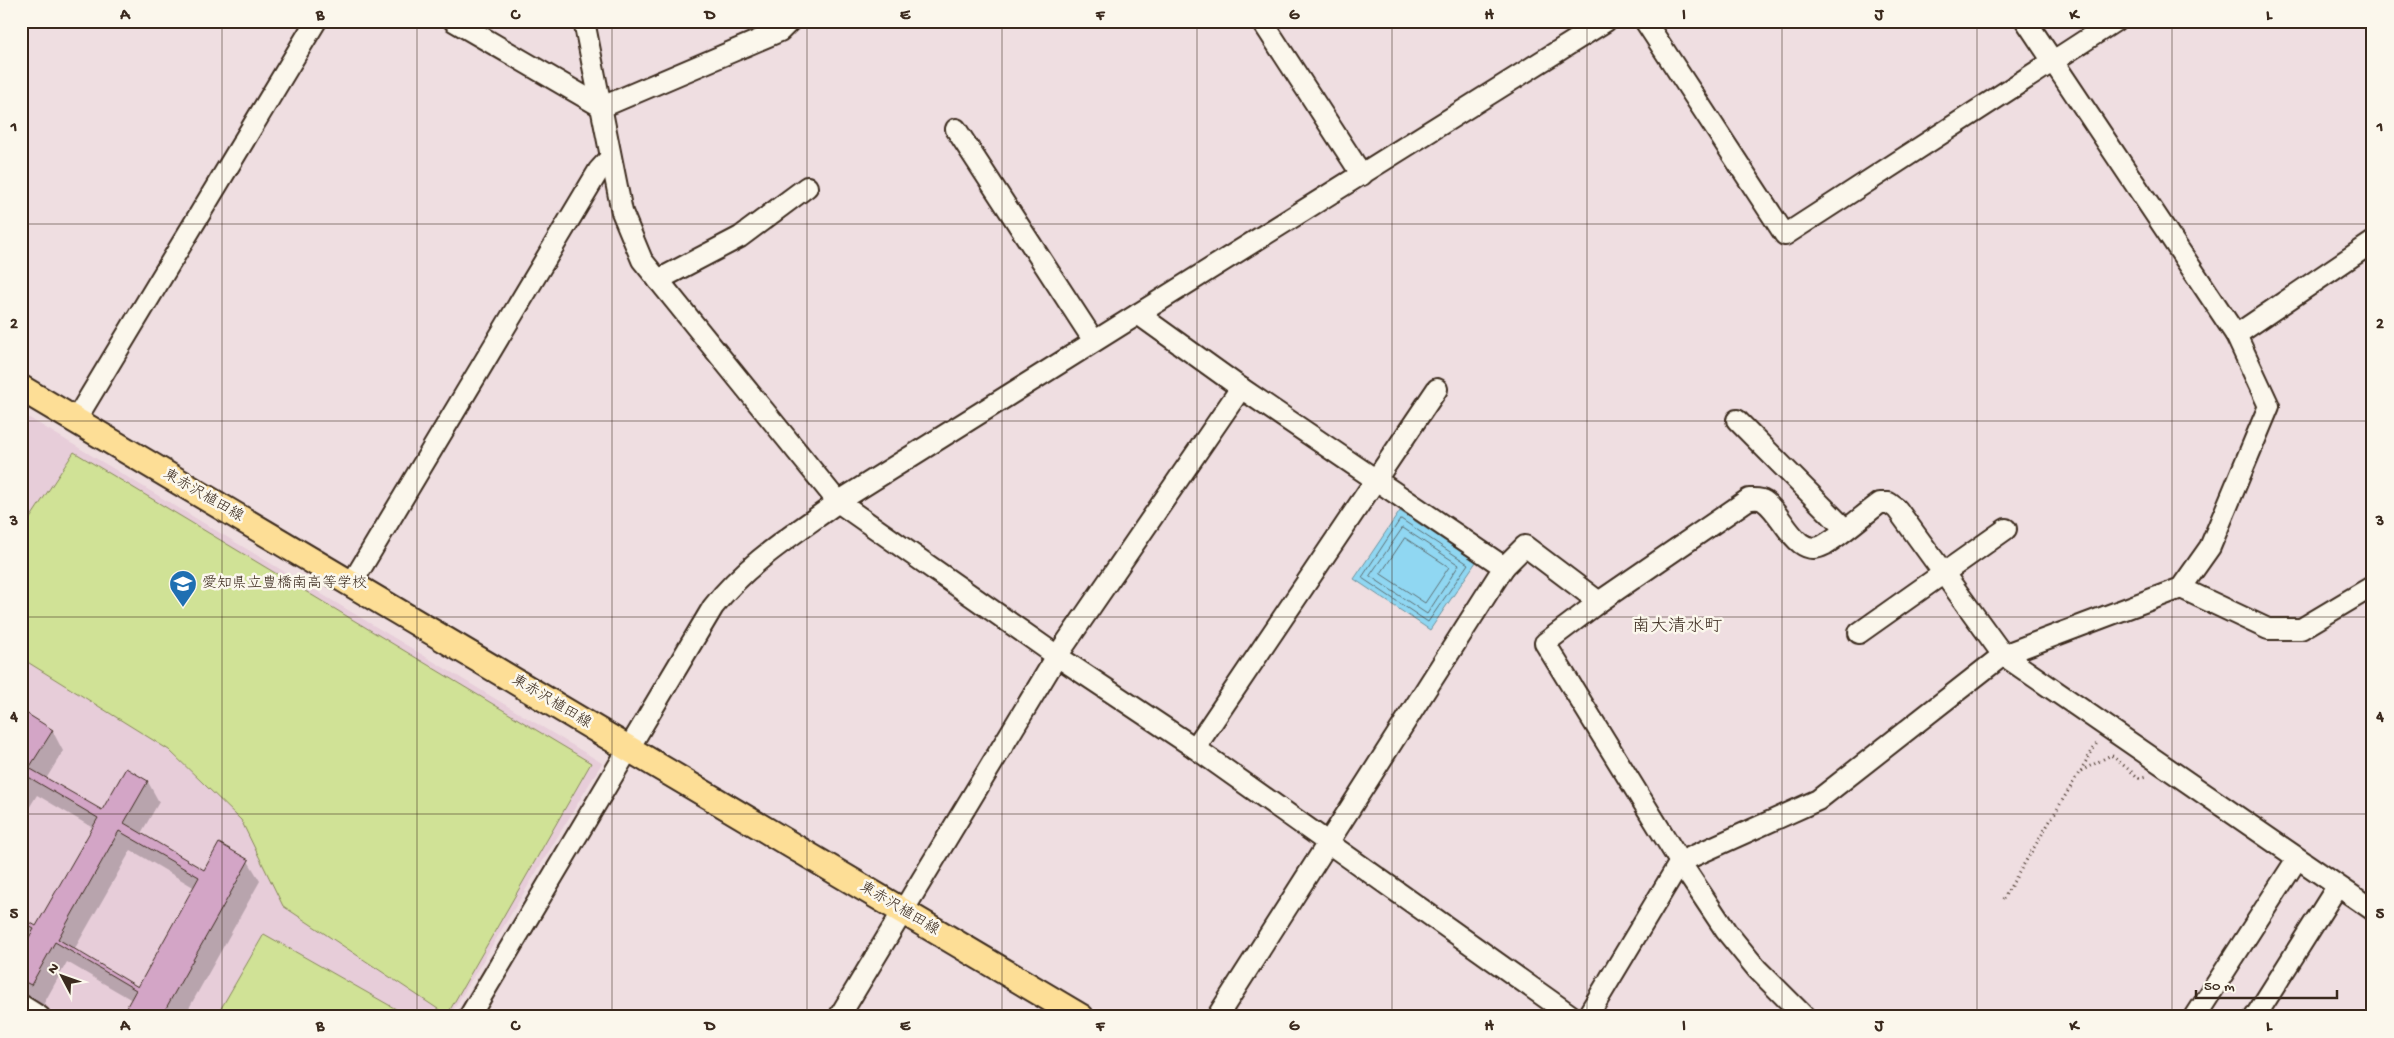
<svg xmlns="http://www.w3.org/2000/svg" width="2394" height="1038" font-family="'Gochi Hand','Klee One',sans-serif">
	<rect width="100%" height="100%" fill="#efdee1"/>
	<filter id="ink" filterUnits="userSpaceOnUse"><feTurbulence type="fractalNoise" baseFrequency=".02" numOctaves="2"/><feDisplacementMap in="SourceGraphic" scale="10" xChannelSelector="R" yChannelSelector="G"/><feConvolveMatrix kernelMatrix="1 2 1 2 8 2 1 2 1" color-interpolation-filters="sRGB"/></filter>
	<g filter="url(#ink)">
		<polygon fill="#e7cdd9" points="21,413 602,763 449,1017 62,1017 21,992"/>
		<g fill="#d0e296" stroke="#86865a">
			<polygon points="74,452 591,763 447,1015 283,906 241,820 169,750 21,658 21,532"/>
			<polygon points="264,934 410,1017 216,1017"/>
		</g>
		<polygon fill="#90d7f2" stroke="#6e929d" points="1400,511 1476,562 1430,630 1354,579"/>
		<path fill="#0003" fill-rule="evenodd" d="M 21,723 L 52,730 L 63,751 L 46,779 L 102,812 L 148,782 L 159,802 L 140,835 L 204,872 L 248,861 L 260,881 L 184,1017 L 123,1017 L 132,1000 L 67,962 L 43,1005 L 21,992 L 21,953 L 30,939 L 21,934 L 21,918 L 36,927 L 93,828 L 37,795 L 21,821 ZM 131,850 L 195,888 L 138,989 L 74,950 Z"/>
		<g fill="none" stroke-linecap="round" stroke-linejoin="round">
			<g stroke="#5d6f73" stroke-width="1">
				<polygon points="1401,519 1468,564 1428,622 1362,578"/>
				<polygon points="1403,528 1459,565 1427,614 1370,576"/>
				<polygon points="1405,538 1449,567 1425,603 1381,574"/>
			</g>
		</g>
		<path fill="#d3a5c6" stroke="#3b2a1e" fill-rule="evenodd" d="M 26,713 L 53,730 L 29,768 L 102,810 L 126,768 L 148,781 L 124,823 L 204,870 L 219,843 L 249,860 L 161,1017 L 121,1017 L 136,990 L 55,942 L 31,985 L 21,980 L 21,951 L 34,929 L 21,922 L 21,917 L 36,926 L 98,818 L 25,775 L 21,782 L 21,721 ZM 119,831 L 199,877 L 138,987 L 58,939 Z"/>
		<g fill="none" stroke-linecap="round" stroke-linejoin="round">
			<defs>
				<g id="minor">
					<polyline points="454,21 602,107 780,31 790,21"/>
					<polyline points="584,21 622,212 642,260 838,502 1057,656 1195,748 1573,1017"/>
					<polyline points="1262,21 1362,175"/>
					<polyline points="1645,21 1785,235 2115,21"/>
					<polyline points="956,129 1094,341"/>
					<polyline points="658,280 740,237 807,187"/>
					<polyline points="1138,314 1241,388 1504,567 1217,1017"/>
					<polyline points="2236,335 2373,242"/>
					<polyline points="1737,420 1845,529"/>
					<polyline points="75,421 316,21"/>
					<polyline points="1504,567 1525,546 1599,602"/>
					<polyline points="352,583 599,170 610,158"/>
					<polyline points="2181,588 2268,629 2301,629 2373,586"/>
					<polyline points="1859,633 2006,529"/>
					<polyline points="1195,748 1437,389"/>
					<polyline points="21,1005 40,1017"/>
					<path d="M 469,1017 L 713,607 C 747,563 793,535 838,502 L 1606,21"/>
					<polyline points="839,1017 1057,656 1241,388"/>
					<polyline points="1587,1017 1680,862 1818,800 2003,655 2181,588 2210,547 2269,406 2236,335 2026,21"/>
					<path d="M 1805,1017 L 1757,969 L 1726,931 L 1680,862 L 1545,643 L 1599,602 L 1749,499 C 1754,499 1760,498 1764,501 C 1783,513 1796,560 1824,545 C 1843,534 1862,516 1880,503 L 1889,503 L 1897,509 L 2003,655 L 2373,910"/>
					<polyline points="2195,1017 2297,859"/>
					<polyline points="2255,1017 2337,887"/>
				</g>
				<polyline id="major" points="21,388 1081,1017"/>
			</defs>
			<use href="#minor" stroke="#3b2a1e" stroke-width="24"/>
			<use href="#major" stroke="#3b2a1e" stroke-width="29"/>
			<g stroke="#3b2a1e" stroke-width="3" stroke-dasharray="1 4" stroke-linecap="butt">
				<polyline points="2081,771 2111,755 2139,778 2146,776"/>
				<polyline points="2003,899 2097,743"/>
			</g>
			<use href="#minor" stroke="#fbf7ec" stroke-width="20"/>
			<use href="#major" stroke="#fdde96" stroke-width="25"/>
		</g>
	</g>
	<path fill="none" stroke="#3b2a1e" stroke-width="1" stroke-opacity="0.55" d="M 222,21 L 222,1017M 417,21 L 417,1017M 612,21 L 612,1017M 807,21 L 807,1017M 1002,21 L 1002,1017M 1197,21 L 1197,1017M 1392,21 L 1392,1017M 1587,21 L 1587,1017M 1782,21 L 1782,1017M 1977,21 L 1977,1017M 2172,21 L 2172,1017M 21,224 L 2373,224M 21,421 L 2373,421M 21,617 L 2373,617M 21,814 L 2373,814"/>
	<defs>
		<symbol id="school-pin" viewBox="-11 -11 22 30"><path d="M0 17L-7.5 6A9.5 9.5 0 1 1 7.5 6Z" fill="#1f6fb2" stroke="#fbf7ec"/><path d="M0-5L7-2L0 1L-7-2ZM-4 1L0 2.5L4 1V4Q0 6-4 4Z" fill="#fff"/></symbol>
	</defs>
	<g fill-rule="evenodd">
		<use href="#school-pin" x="167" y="568" width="32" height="43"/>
	</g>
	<g text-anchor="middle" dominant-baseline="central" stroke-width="5" stroke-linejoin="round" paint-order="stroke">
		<g font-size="15" fill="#3b2a1e" stroke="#fbf7ec">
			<text transform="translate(203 496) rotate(30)">東赤沢植田線</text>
			<text transform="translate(551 702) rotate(31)">東赤沢植田線</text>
			<text transform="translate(899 909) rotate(31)">東赤沢植田線</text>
		</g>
		<g font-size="15" fill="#3b2a1e" stroke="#fbf7ec" text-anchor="start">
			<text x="202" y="584">愛知県立豊橋南高等学校</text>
		</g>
		<g font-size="18" fill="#3b2a1e" stroke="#fbf7ec">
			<text x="1677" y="627">南大清水町</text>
		</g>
	</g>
	<rect width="2394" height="1038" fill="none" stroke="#fbf7ec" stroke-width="55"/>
	<g transform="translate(62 976) rotate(311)" stroke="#fbf7ec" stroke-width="4" paint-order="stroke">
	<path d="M0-4L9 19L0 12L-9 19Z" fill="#3b2a1e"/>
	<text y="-8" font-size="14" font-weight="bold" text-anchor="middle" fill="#3b2a1e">N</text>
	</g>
	<path d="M2196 990v8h141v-8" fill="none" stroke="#3b2a1e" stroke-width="2.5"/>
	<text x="2204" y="990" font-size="15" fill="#3b2a1e" stroke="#fbf7ec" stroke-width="4" paint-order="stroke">50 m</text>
	<rect x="28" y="28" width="2338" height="982" fill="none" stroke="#3b2a1e" stroke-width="2"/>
	<g font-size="16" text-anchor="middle" font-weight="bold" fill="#3b2a1e">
		<text x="125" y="19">A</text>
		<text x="320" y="19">B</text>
		<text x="515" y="19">C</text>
		<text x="710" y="19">D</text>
		<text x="905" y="19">E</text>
		<text x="1100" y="19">F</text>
		<text x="1294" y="19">G</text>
		<text x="1489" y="19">H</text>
		<text x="1684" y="19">I</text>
		<text x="1879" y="19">J</text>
		<text x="2074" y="19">K</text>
		<text x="2269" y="19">L</text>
		<text x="14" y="131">1</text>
		<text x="2380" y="131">1</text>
		<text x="14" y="328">2</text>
		<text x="2380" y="328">2</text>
		<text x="14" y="525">3</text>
		<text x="2380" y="525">3</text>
		<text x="14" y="721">4</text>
		<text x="2380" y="721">4</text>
		<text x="14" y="918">5</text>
		<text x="2380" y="918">5</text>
		<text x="125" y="1030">A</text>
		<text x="320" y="1030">B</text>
		<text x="515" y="1030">C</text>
		<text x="710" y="1030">D</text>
		<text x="905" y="1030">E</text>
		<text x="1100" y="1030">F</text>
		<text x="1294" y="1030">G</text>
		<text x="1489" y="1030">H</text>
		<text x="1684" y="1030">I</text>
		<text x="1879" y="1030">J</text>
		<text x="2074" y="1030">K</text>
		<text x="2269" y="1030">L</text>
	</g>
</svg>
